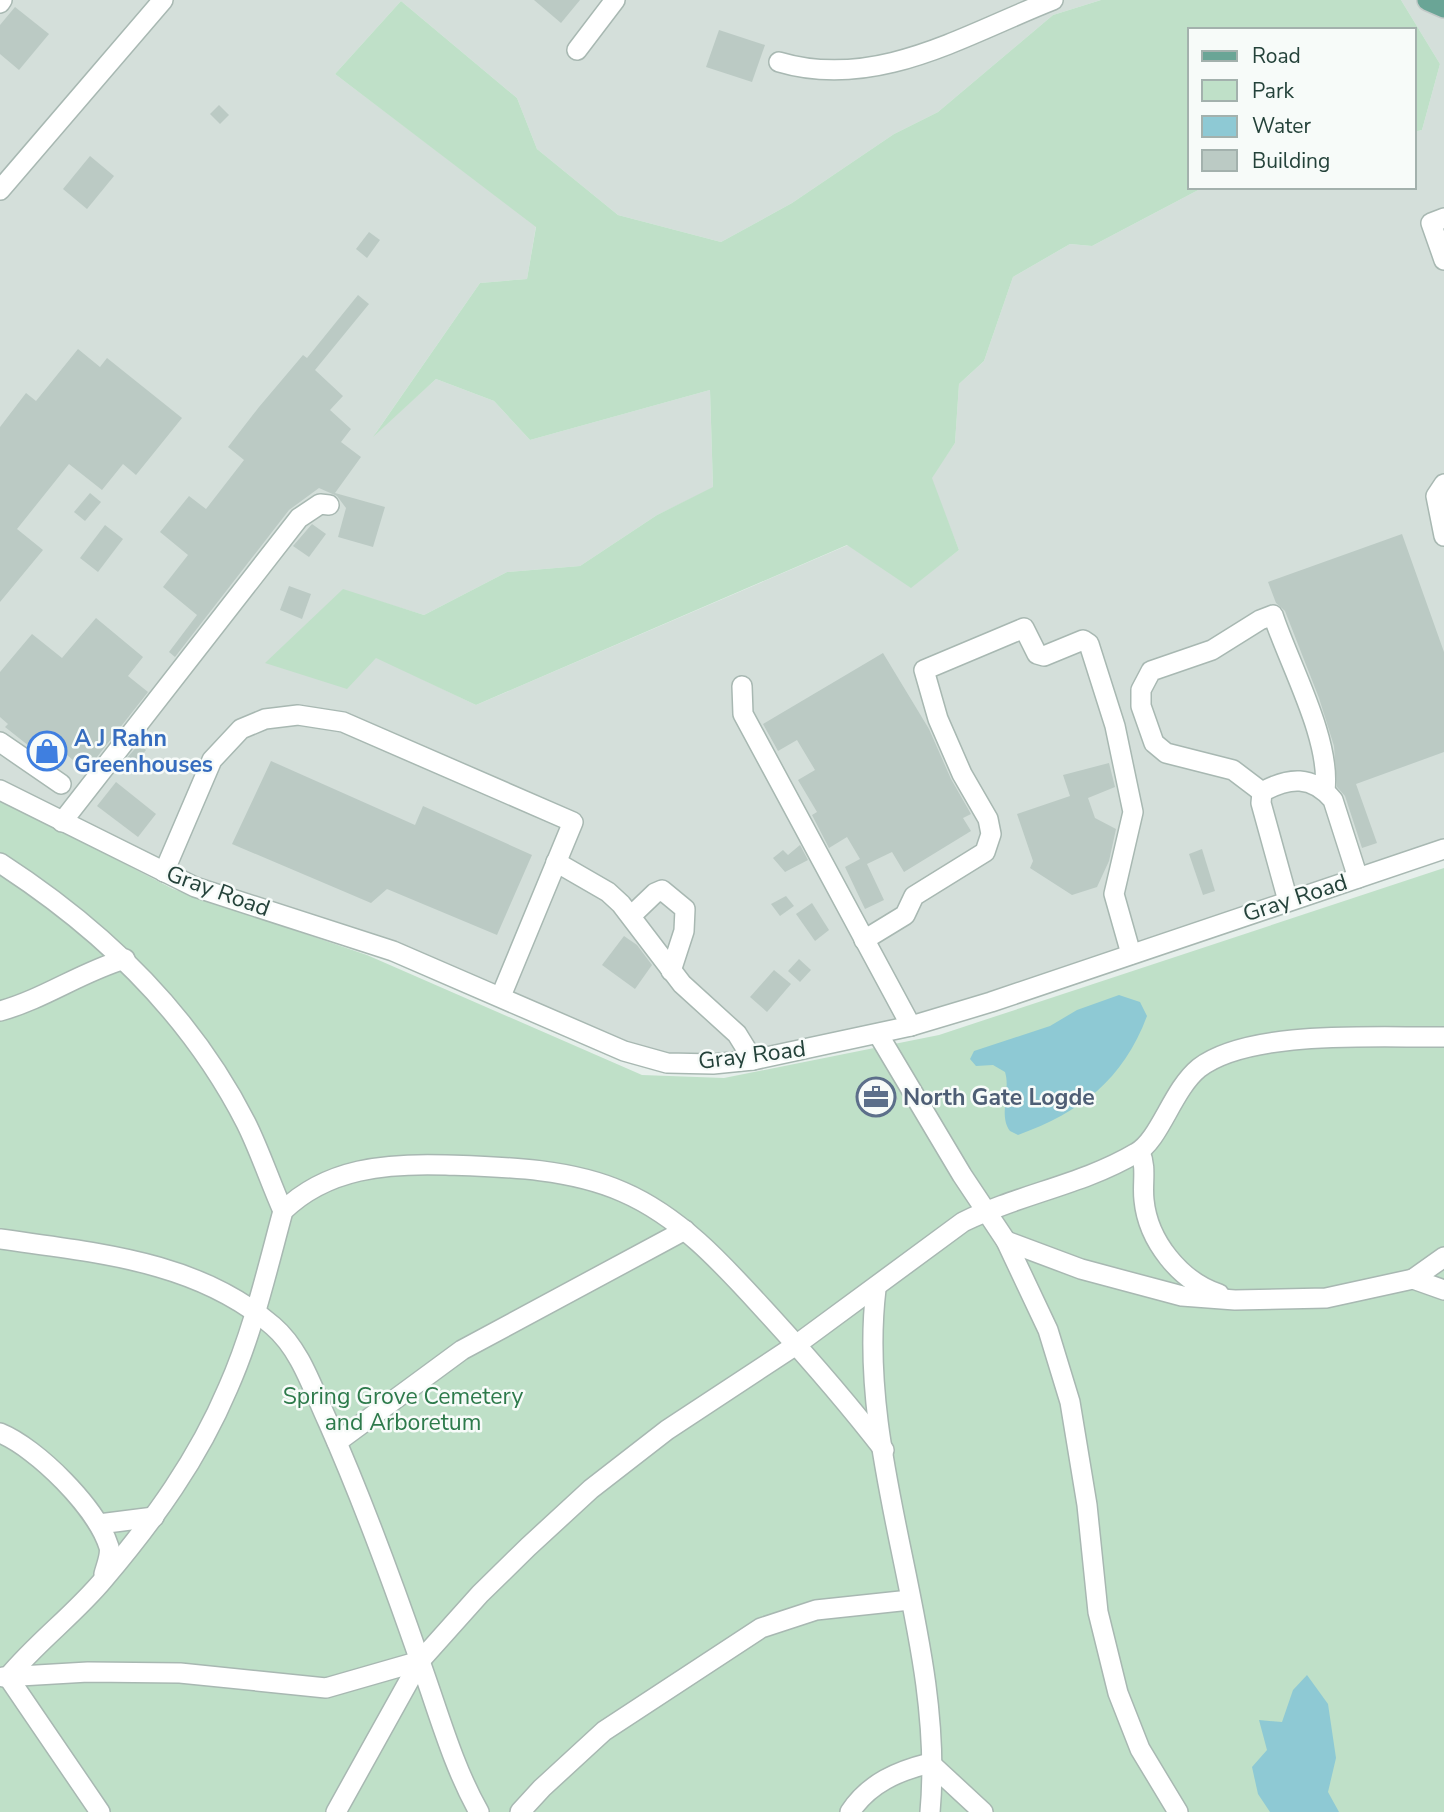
<svg xmlns="http://www.w3.org/2000/svg" width="1444" height="1812" font-family="'Nunito Sans',sans-serif">
	<rect width="100%" height="100%" fill="#e6efeb"/>
	<polygon fill="#d4dfda" points="0,0 1101,0 1053,15 938,112 894,134 792,203 721,242 618,215 537,149 517,98 401,1 335,74 536,226 527,279 480,283 375,434 436,379 494,401 530,440 710,390 713,488 657,515 580,566 507,572 424,615 343,590 376,657 476,705 848,545 911,587 959,550 931,478 955,443 959,384 984,361 1013,277 1070,244 1092,246 1204,187 1414,187 1414,132 1422,130 1440,64 1401,0 1428,0 1444,7 1444,849 864,1038 667,1063 195,886 0,790"/>
	<g fill="#bfe0c8">
		<polygon points="1101,0 1401,0 1440,64 1422,130 1414,132 1414,30 1190,30 1190,187 1204,187 1092,246 1070,244 1013,277 984,361 959,384 955,443 932,478 959,550 911,588 847,545 476,705 376,658 347,689 265,663 343,589 424,615 507,572 580,566 657,515 713,487 710,390 530,440 494,401 436,379 373,437 480,283 527,279 536,227 335,74 401,1 517,98 537,149 618,215 721,242 792,203 894,134 938,112 1053,15"/>
		<polygon points="0,799 173,889 367,955 642,1075 724,1078 939,1035 1444,868 1444,1812 0,1812"/>
	</g>
	<g fill="#8ec9d4">
		<path d="M 1119,995 L 1140,1002 L 1147,1016 C 1123,1080 1081,1112 1018,1135 L 1010,1131 C 998,1115 1011,1091 1005,1072 L 993,1065 L 976,1066 L 970,1059 L 974,1051 L 1050,1026 L 1077,1010 Z"/>
		<polygon points="1307,1675 1328,1704 1336,1758 1328,1792 1339,1812 1270,1812 1258,1794 1252,1767 1267,1750 1259,1720 1282,1722 1293,1690"/>
	</g>
	<g fill="#bbcac4">
		<polygon points="534,0 580,0 561,23"/>
		<polygon points="15,7 49,34 19,70 0,54 0,25"/>
		<polygon points="719,30 765,45 752,82 706,67"/>
		<polygon points="219,105 229,115 220,124 210,114"/>
		<polygon points="90,156 114,176 87,209 63,189"/>
		<polygon points="369,232 380,240 367,258 356,249"/>
		<polygon points="358,295 369,304 315,370 343,396 330,410 351,429 341,442 361,457 335,493 385,507 373,547 338,537 346,508 337,496 319,488 289,510 175,657 169,652 197,615 163,587 188,555 160,532 189,496 206,509 244,460 228,447 259,407 303,355 307,358"/>
		<polygon points="78,349 100,367 107,358 182,418 136,475 123,464 102,490 69,464 17,529 43,550 0,602 0,427 26,393 36,401"/>
		<polygon points="90,493 101,502 85,521 74,512"/>
		<polygon points="312,524 326,534 309,557 293,546"/>
		<polygon points="105,525 123,539 98,572 80,558"/>
		<polygon points="1402,534 1444,652 1444,752 1356,784 1377,843 1362,848 1345,796 1337,787 1334,746 1319,698 1285,611 1276,603 1268,582"/>
		<polygon points="289,586 311,594 302,619 280,610"/>
		<polygon points="96,618 143,657 128,676 148,692 86,771 54,744 43,757 5,727 8,724 0,717 0,672 32,634 62,658"/>
		<polygon points="883,653 929,729 951,779 971,814 963,818 971,831 904,872 892,852 867,864 884,900 865,909 845,867 860,859 847,837 829,848 812,815 817,812 798,780 815,770 797,740 778,751 763,724"/>
		<polygon points="139,744 146,750 134,765 126,759"/>
		<polygon points="271,761 415,825 423,806 532,855 497,935 387,889 371,903 232,844"/>
		<polygon points="1109,763 1115,787 1088,798 1095,818 1116,829 1109,861 1097,887 1072,895 1030,868 1033,861 1017,814 1070,796 1063,775"/>
		<polygon points="116,782 156,814 138,837 97,806"/>
		<polygon points="800,845 808,860 785,872 773,858 783,850 788,855"/>
		<polygon points="1202,849 1215,891 1203,895 1189,854"/>
		<polygon points="786,896 794,906 780,916 771,904"/>
		<polygon points="812,903 829,930 815,941 796,914"/>
		<polygon points="624,936 637,945 652,965 635,989 602,965"/>
		<polygon points="799,959 811,970 800,982 788,971"/>
		<polygon points="774,970 791,984 767,1012 750,997"/>
		<polygon points="886,1079 898,1099 866,1116 855,1096"/>
	</g>
	<g fill="none" stroke-linecap="round" stroke-linejoin="round">
		<defs>
			<g id="minor">
				<polyline points="0,3 2,0"/>
				<polyline points="577,50 615,0"/>
				<path d="M 779,62 C 876,91 966,34 1053,0"/>
				<polyline points="0,190 163,0"/>
				<polyline points="1444,218 1431,223 1444,260"/>
				<polyline points="1444,484 1436,496 1444,536"/>
				<polyline points="742,686 743,714 911,1026"/>
				<polyline points="0,742 61,784"/>
				<polyline points="0,790 195,887 393,951 624,1051 667,1063 713,1064 753,1060 911,1026 991,1002 1444,849"/>
				<path d="M 1262,792 L 1233,770 L 1166,753 L 1154,743 L 1141,706 L 1141,690 L 1151,671 L 1212,650 L 1260,620 L 1273,615 C 1289,664 1331,739 1325,790"/>
				<polyline points="62,822 299,518 320,504 329,505"/>
				<polyline points="556,862 608,892 621,904 682,984 737,1034 753,1060"/>
				<path d="M 0,863 C 102,929 190,1013 246,1123 C 260,1151 270,1182 283,1211"/>
				<polyline points="164,872 212,760 241,729 265,719 298,715 343,722 573,822 501,996"/>
				<path d="M 1288,901 L 1261,803 L 1262,792 C 1289,777 1312,775 1333,800 L 1358,878"/>
				<polyline points="631,916 655,893 662,890 685,909 684,931 671,971"/>
				<polyline points="864,940 905,915 914,896 985,852 991,834 988,819 962,774 938,719 924,670 1024,628 1037,654 1044,656 1083,640 1089,644 1115,726 1133,812 1114,894 1131,954"/>
				<path d="M 0,1011 C 44,999 81,972 125,959"/>
				<polyline points="878,1034 962,1175 1006,1241 1048,1330 1070,1402 1087,1505 1098,1612 1118,1693 1140,1749 1178,1812"/>
				<path d="M 1140,1152 C 1147,1168 1142,1183 1144,1200 C 1148,1241 1180,1281 1219,1294"/>
				<path d="M 0,1239 C 96,1253 196,1260 273,1326 C 301,1350 313,1390 328,1422 C 363,1501 393,1583 421,1664 C 439,1714 453,1766 479,1812"/>
				<polyline points="1006,1241 1081,1269 1182,1296 1235,1300 1326,1298 1413,1279 1444,1290"/>
				<polyline points="1413,1279 1444,1257"/>
				<path d="M 876,1289 C 855,1463 946,1637 930,1812"/>
				<path d="M 0,1433 C 37,1448 97,1508 109,1547 C 111,1555 106,1566 104,1574"/>
				<polyline points="337,1442 462,1350 685,1230"/>
				<polyline points="99,1524 154,1517"/>
				<polyline points="3,1677 88,1672 180,1673 326,1688 420,1661"/>
				<path d="M 100,1812 L 8,1677 C 37,1642 75,1614 104,1579 C 154,1520 198,1459 228,1388 C 253,1332 267,1270 283,1211 C 327,1168 387,1163 446,1165 C 504,1167 569,1168 623,1192 C 683,1218 727,1269 771,1317 C 812,1362 847,1402 884,1450"/>
				<path d="M 336,1812 L 420,1661 L 480,1594 L 528,1547 L 591,1489 L 667,1430 L 796,1345 L 963,1222 C 1019,1194 1082,1185 1136,1153 C 1160,1140 1172,1090 1199,1068 C 1250,1029 1378,1038 1444,1037"/>
				<polyline points="520,1812 542,1788 604,1731 761,1628 816,1610 910,1600"/>
				<path d="M 850,1812 C 869,1783 898,1771 930,1763 L 983,1812"/>
			</g>
			<polyline id="major" points="1428,0 1444,7"/>
		</defs>
		<use href="#minor" stroke="#a8b8b2" stroke-width="22"/>
		<use href="#major" stroke="#c2cac8" stroke-width="24"/>
		<use href="#minor" stroke="#fff" stroke-width="19"/>
		<use href="#major" stroke="#6aa596" stroke-width="21"/>
	</g>
	<defs>
		<symbol id="shop-ring" viewBox="-11 -11 22 22"><circle r="9.5" fill="#f7fbf9" stroke="#3f7fe0" stroke-width="1.5"/><path d="M-5-2.5h2.3a2.7 3.5 0 0 1 5.4 0H5L5.5 6h-11ZM-1.5-2.5h3a1.5 2.3 0 0 0-3 0Z" fill="#3f7fe0"/></symbol>
		<symbol id="office-ring" viewBox="-11 -11 22 22"><circle r="9.5" fill="#f7fbf9" stroke="#5c6f8a" stroke-width="1.5"/><path d="M-6-3h4V-5.5h4V-3h4V5H-6ZM-1-4.5V-3h2v-1.5ZM-6 0V1H6V0Z" fill="#5c6f8a"/></symbol>
	</defs>
	<g fill-rule="evenodd">
		<use href="#shop-ring" x="25" y="729" width="44" height="44"/>
		<use href="#office-ring" x="854" y="1075" width="44" height="44"/>
	</g>
	<g text-anchor="middle" dominant-baseline="central" stroke-width="5" stroke-linejoin="round" paint-order="stroke">
		<g font-size="23" font-weight="bold" fill="#366cbe" stroke="#f7fbf9" text-anchor="start">
			<text x="74" y="738">A J Rahn<tspan x="74" dy="26">Greenhouses</tspan></text>
		</g>
		<g font-size="23" fill="#24423a" stroke="#f7fbf9">
			<text transform="translate(218 891) rotate(20)">Gray Road</text>
			<text transform="translate(1295 898) rotate(-18)">Gray Road</text>
			<text transform="translate(752 1055) rotate(-7)">Gray Road</text>
		</g>
		<g font-size="23" font-weight="bold" fill="#4e5e75" stroke="#f7fbf9" text-anchor="start">
			<text x="903" y="1097">North Gate Logde</text>
		</g>
		<g font-size="23" fill="#2d7a4b" stroke="#f7fbf9">
			<text x="403" y="1396">Spring Grove Cemetery<tspan x="403" dy="26">and Arboretum</tspan></text>
		</g>
	</g>
	<rect x="1188" y="28" width="228" height="161" fill="#f7fbf9" stroke="#a3b1ad" stroke-width="2"/>
	<rect x="1202" y="51" width="35" height="10" fill="#6aa596" stroke="#a3b1ad" stroke-width="2"/>
	<text x="1252" y="63" font-size="21" fill="#24423a">Road</text>
	<rect x="1202" y="80" width="35" height="21" fill="#bfe0c8" stroke="#a3b1ad" stroke-width="2"/>
	<text x="1252" y="98" font-size="21" fill="#24423a">Park</text>
	<rect x="1202" y="116" width="35" height="21" fill="#8ec9d4" stroke="#a3b1ad" stroke-width="2"/>
	<text x="1252" y="133" font-size="21" fill="#24423a">Water</text>
	<rect x="1202" y="150" width="35" height="21" fill="#bbcac4" stroke="#a3b1ad" stroke-width="2"/>
	<text x="1252" y="168" font-size="21" fill="#24423a">Building</text>
</svg>
